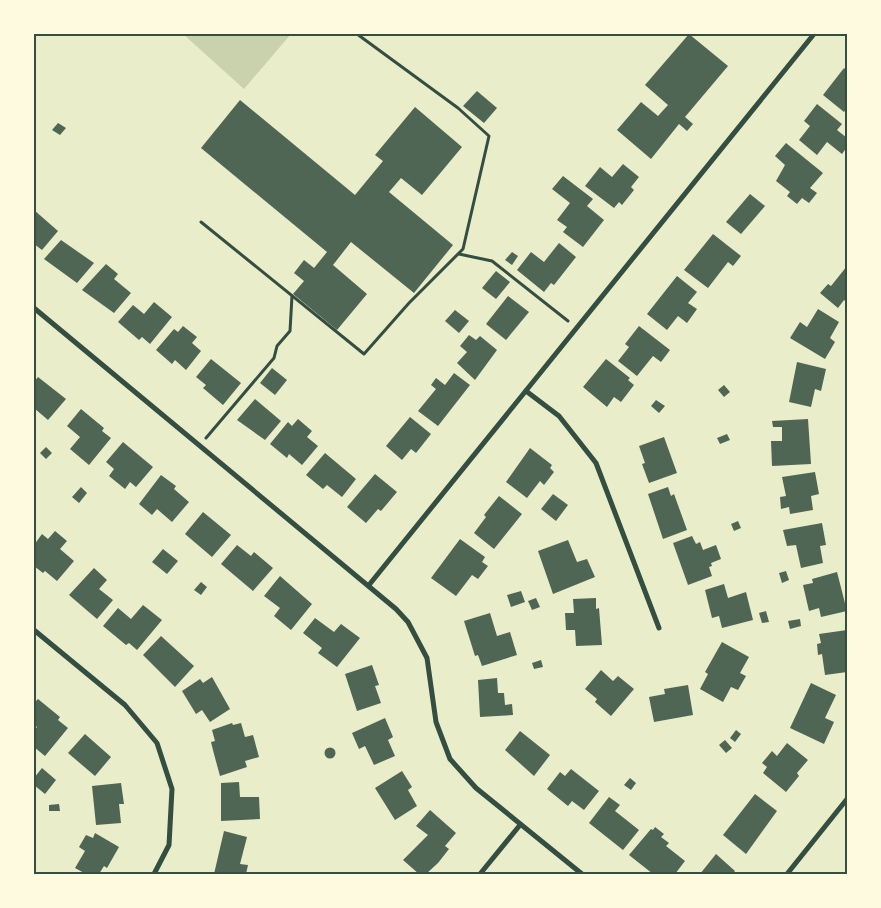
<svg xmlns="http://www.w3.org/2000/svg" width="881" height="908" font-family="'Asap Condensed',sans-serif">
	<rect width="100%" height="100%" fill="#e9edc9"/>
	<polygon fill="#cad2ad" points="183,34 291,34 244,89"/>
	<g fill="#4f6655">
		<polygon points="689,34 728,66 685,117 693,124 687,131 679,124 651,159 617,130 641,102 658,116 668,105 645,85"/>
		<polygon points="844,68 847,71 847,108 844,112 823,95"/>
		<polygon points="477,91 497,108 484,123 463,106"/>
		<polygon points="240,100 355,195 383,161 375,155 415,107 462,147 422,195 401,178 389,192 453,245 414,293 351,242 333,265 367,294 337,330 293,294 304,281 294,273 304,260 314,268 327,252 201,148"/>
		<polygon points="817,104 842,124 837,130 847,138 847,147 842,154 827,142 817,155 799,140 810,126 804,121"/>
		<polygon points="58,123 66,128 60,135 52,130"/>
		<polygon points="786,143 823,173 810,188 817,193 809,203 802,198 797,204 787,196 790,192 776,181 785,165 775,156"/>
		<polygon points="623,164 639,177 631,187 634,190 622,205 619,202 614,208 585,186 600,167 612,177"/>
		<polygon points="563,176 593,199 587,206 604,220 583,247 563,232 567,227 557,220 570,203 552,189"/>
		<polygon points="750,194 765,206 741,234 726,222"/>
		<polygon points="34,210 58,231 42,250 34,244"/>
		<polygon points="713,234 741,256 733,266 728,262 708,288 684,270"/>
		<polygon points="61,240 94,263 77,283 44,259"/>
		<polygon points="559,243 576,257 554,285 551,283 544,292 517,270 531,252 544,262"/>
		<polygon points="512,252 518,256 512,265 505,260"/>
		<polygon points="106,264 118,274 114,279 131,293 114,313 82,290"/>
		<polygon points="847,266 847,303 844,300 838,308 820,293 828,284 831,286"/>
		<polygon points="496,271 510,282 496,299 482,288"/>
		<polygon points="677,276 697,292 688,303 697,309 687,323 678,316 667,330 647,314"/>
		<polygon points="508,296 529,312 506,340 486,324"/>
		<polygon points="154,302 172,317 150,344 142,337 139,340 118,322 133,305 144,314"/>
		<polygon points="818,309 839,322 830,338 835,342 825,359 790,338 800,322 807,327"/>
		<polygon points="455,310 469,321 459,333 445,321"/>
		<polygon points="183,326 197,337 192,343 201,351 186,370 175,360 172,364 156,350 174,329 178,332"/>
		<polygon points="639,326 670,350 661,362 653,356 637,376 618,361 629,347 625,344"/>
		<polygon points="469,335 476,340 480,336 497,350 475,380 457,363 467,352 460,346"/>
		<polygon points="211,359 241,383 223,405 203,388 206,385 196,377"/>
		<polygon points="606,359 630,378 628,380 634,385 621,402 614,397 607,407 583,387"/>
		<polygon points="797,362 826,369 821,391 815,389 811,407 789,402"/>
		<polygon points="272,368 287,380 275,395 260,383"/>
		<polygon points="454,373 470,385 438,426 418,411 436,389 431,385 436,378 445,385"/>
		<polygon points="38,377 66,399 48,420 34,408 34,382"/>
		<polygon points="724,385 730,392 724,397 718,390"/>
		<polygon points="255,399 281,421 265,440 237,420"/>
		<polygon points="656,400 665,406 659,413 651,406"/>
		<polygon points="81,409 104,428 102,431 111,438 89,465 70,449 80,437 67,426"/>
		<polygon points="410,417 431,434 416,453 411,449 402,460 386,446"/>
		<polygon points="298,419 312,431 307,437 318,446 302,465 289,454 287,458 270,444 288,422 292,426"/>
		<polygon points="808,419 811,464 772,466 771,441 782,441 782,427 773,427 772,421"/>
		<polygon points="727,434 730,440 720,444 717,438"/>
		<polygon points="664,437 677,473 649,483 642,464 645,463 639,446"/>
		<polygon points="123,442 153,467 136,487 130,482 125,489 109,476 114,469 106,462"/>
		<polygon points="46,447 52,453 46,459 40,453"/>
		<polygon points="530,448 552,465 550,468 554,472 544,485 540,481 527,498 506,482"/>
		<polygon points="325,453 356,479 342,497 327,485 323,489 306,475"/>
		<polygon points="815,472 819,494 811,496 813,510 790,514 789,507 781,509 780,497 786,496 782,477"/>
		<polygon points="375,474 397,492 381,511 378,509 366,523 347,507"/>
		<polygon points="161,475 176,486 174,489 189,502 172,522 157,509 152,515 139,504"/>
		<polygon points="81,487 87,493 79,503 72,497"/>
		<polygon points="668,487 671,496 674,494 687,530 663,539 648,494"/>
		<polygon points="553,494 568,505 556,521 541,509"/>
		<polygon points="499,496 522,514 494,549 474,533 486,517 484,515"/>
		<polygon points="203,512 231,535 212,557 185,534"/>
		<polygon points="738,521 741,528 734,531 731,524"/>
		<polygon points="822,523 826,545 820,546 823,563 801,568 796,545 787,546 783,530"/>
		<polygon points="55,531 67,541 60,549 74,561 57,581 45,571 43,573 34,566 34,545 42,534 48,539"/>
		<polygon points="692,536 696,544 700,542 703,550 716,545 721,559 711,563 712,566 709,567 712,576 688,585 673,543"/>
		<polygon points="460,539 485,557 482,562 488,566 478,579 472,575 456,596 431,578"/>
		<polygon points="568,540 577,562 587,559 595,577 553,594 538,551"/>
		<polygon points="237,545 251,556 254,552 273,568 253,591 221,564"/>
		<polygon points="163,549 178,561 167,574 152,562"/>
		<polygon points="94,568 107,580 99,589 113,600 97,619 69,595"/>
		<polygon points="786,571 789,580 782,583 779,573"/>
		<polygon points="837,572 847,611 821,617 819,608 809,611 803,585 813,583 812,579"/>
		<polygon points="280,576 312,604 291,630 274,616 280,608 264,596"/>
		<polygon points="201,582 207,587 201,595 194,590"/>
		<polygon points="724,584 728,598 746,592 753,620 722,628 719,616 712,618 705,590"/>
		<polygon points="521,591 525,602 511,607 507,595"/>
		<polygon points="536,598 540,607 532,610 528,601"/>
		<polygon points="596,598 596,609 599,608 602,645 576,646 575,630 566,630 565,613 574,613 573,599"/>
		<polygon points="143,605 162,620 137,650 129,643 126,645 103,626 118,608 131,619"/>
		<polygon points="766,611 769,622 762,623 759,613"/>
		<polygon points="490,613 497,636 510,632 517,655 482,666 478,655 475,656 464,621"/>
		<polygon points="315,618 334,632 341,624 360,638 337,667 318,653 322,648 303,633"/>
		<polygon points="800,619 801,626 790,629 788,621"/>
		<polygon points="847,630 847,672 825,675 822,654 818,655 817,644 821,643 819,634"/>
		<polygon points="161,636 194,666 175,687 143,655"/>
		<polygon points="722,642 749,657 740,673 746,676 738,690 731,687 723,702 700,689 708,674 705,672"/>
		<polygon points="541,660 543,667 534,669 532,663"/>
		<polygon points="372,665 379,685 375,686 381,703 357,711 345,674"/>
		<polygon points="601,670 613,681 618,676 634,689 611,716 595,702 597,699 585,689"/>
		<polygon points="212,677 230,709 210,722 202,710 196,714 182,691 200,679 203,683"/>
		<polygon points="497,678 498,693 504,693 505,705 512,704 513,715 480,717 478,680"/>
		<polygon points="811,683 836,695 825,718 834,722 824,744 790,728"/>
		<polygon points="688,685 693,715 654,722 649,697 665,694 664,689"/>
		<polygon points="38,699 60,717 58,720 68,728 45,756 34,747 34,731 37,727 34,724 34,703"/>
		<polygon points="385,718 393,737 388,740 395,756 374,765 365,746 359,749 352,733"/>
		<polygon points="232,723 233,725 241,723 245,737 253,735 259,757 245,761 247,767 220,776 214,754 211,742 215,741 212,730"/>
		<polygon points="736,730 741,734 735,742 730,738"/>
		<polygon points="520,731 550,755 534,776 505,750"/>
		<polygon points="85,734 111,757 95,776 68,753"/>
		<polygon points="725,740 732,748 726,753 719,745"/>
		<polygon points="787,743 808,760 797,773 799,776 786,792 763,773 767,767 762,763 772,751 777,756"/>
		<circle cx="330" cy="753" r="5.5"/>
		<polygon points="42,768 56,780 45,794 34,785 34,778"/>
		<polygon points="571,769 599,791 584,810 572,801 568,806 547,789 560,772 565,776"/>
		<polygon points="402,771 412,787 408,790 417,806 395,820 375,788"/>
		<polygon points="630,778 636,783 631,790 624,785"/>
		<polygon points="239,782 240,797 259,797 260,819 221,821 221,783"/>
		<polygon points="121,783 124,804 119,804 121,823 96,825 92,786"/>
		<polygon points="755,794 777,811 746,854 723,835"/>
		<polygon points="609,797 620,805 615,811 639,830 623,850 589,823"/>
		<polygon points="59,804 60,811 49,811 49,805"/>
		<polygon points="430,810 456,833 445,846 449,849 438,863 426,874 419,874 403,860 428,835 416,826"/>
		<polygon points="655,827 664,834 661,837 669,843 666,846 685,861 675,874 657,872 653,874 629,855 651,829 653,830"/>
		<polygon points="224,831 247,837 240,864 248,865 246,874 214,874"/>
		<polygon points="95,833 119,847 107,868 104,866 99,874 86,874 75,868 85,851 79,847 86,835 93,838"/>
		<polygon points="716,854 735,871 733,874 700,874"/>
	</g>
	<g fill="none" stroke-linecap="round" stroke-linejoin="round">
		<g stroke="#344e41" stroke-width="3">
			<polyline points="201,222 364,354 409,303 463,249 489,136 458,108 357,34"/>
			<polyline points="459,254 492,261 568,321"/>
			<polyline points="206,438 274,358 277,346 290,331 292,296"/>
		</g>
		<g stroke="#344e41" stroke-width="5">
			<polyline points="34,308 396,609 408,622 427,658 436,722 450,759 476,788 582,874"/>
			<polyline points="526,391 559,416 596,463 659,628"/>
			<polyline points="369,585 814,34"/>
			<polyline points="34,630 125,705 157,743 172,789 169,845 154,874"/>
			<polyline points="480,874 520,825"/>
			<polyline points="787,874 847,799"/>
		</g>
	</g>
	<rect width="881" height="908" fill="none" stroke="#fefae0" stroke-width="70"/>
	<rect x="35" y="35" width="811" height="838" fill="none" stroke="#344e41" stroke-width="2"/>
</svg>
